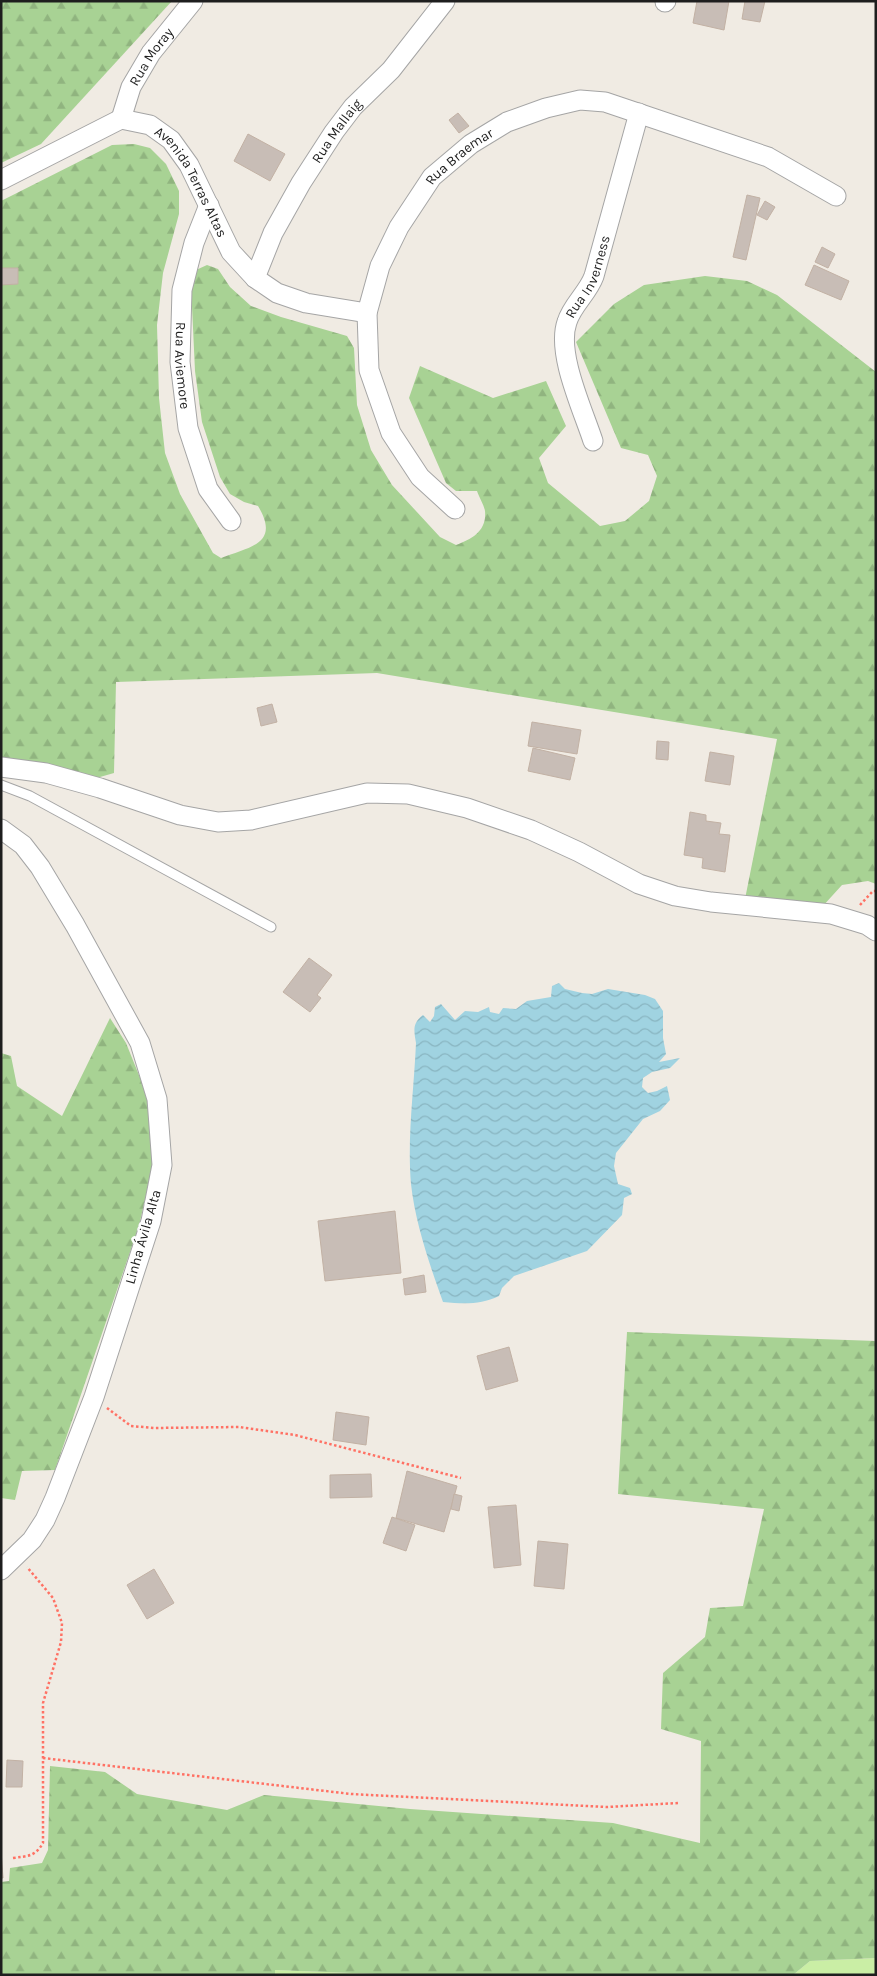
<svg xmlns="http://www.w3.org/2000/svg" width="877" height="1976" font-family="Karla,sans-serif">
	<defs>
		<pattern id="forest-firs" width="22" height="20" patternUnits="userSpaceOnUse" patternTransform="scale(1.25)"><rect width="22" height="20" fill="#a8d294"/><path d="M5 1l3.5 6h-7zM16 11l3.5 6h-7z" fill="#90b47f"/></pattern>
		<pattern id="water-waves" width="16" height="10" patternUnits="userSpaceOnUse" patternTransform="scale(1.25)"><rect width="16" height="10" fill="#a0d3e1"/><path d="M0 5q4-4 8 0t8 0" fill="none" stroke="#89b5c1"/></pattern>
	</defs>
	<rect width="100%" height="100%" fill="#f0ebe3"/>
	<g fill="#caeea5">
		<polygon points="876,1958 876,1975 793,1975 810,1961"/>
		<polygon points="274,1970 403,1975 275,1975"/>
	</g>
	<g fill="url(#forest-firs)">
		<polygon points="1,1 172,1 41,144 1,163"/>
		<path d="M 134,144 L 150,148 L 166,164 L 179,191 L 179,214 L 163,273 L 157,325 L 159,398 L 165,453 L 180,494 L 213,553 L 221,558 C 249,547 281,544 258,506 L 244,502 L 230,494 L 220,477 L 202,422 L 195,371 L 191,285 L 196,270 L 207,265 L 218,269 L 230,287 L 251,306 L 281,317 L 347,336 L 354,348 L 357,405 L 371,450 L 392,485 L 440,537 L 456,545 C 472,539 487,531 485,511 C 484,505 479,497 477,491 L 456,491 L 446,483 L 409,398 L 420,366 L 493,398 L 546,381 L 566,426 L 539,458 L 548,483 L 600,526 L 625,521 L 649,501 L 657,476 L 648,455 L 621,448 L 576,342 L 614,304 L 644,285 L 705,276 L 747,281 L 777,295 L 876,372 L 876,884 L 868,881 L 842,885 L 822,907 L 745,899 L 777,739 L 377,673 L 116,682 L 114,773 L 86,781 L 1,761 L 1,201 L 112,145 Z"/>
		<polygon points="110,1018 126,1043 149,1100 153,1164 139,1226 55,1470 22,1471 15,1500 1,1498 1,1053 11,1056 17,1086 62,1116"/>
		<polygon points="627,1332 876,1341 876,1958 810,1961 793,1975 403,1975 275,1970 275,1975 1,1975 1,1882 9,1881 10,1868 42,1863 48,1850 50,1766 105,1772 137,1794 227,1810 264,1795 410,1809 613,1823 700,1843 701,1741 661,1729 663,1673 705,1637 710,1608 743,1606 764,1509 618,1494"/>
	</g>
	<path fill="url(#water-waves)" d="M 559,983 L 565,989 L 582,993 L 592,994 L 608,989 L 645,995 L 655,999 L 663,1011 L 663,1038 L 666,1054 L 659,1062 L 680,1058 L 670,1068 L 652,1072 L 643,1078 L 642,1087 L 648,1093 L 657,1091 L 667,1086 L 670,1100 L 660,1111 L 643,1119 L 616,1153 L 614,1166 L 618,1184 L 630,1188 L 632,1194 L 624,1198 L 622,1215 L 587,1251 L 514,1276 L 502,1288 L 499,1296 C 480,1305 464,1304 443,1302 C 430,1266 415,1222 411,1184 C 407,1138 414,1089 416,1043 C 414,1031 412,1023 423,1015 L 430,1022 L 434,1016 L 435,1007 L 441,1004 L 455,1020 L 465,1011 L 478,1012 L 489,1007 L 490,1012 L 499,1014 L 503,1008 L 516,1009 L 527,1001 L 551,997 L 552,986 Z"/>
	<g fill="#c8bdb6" stroke="#c2b1a4">
		<polygon points="697,1 729,1 724,30 693,23"/>
		<polygon points="745,1 765,1 760,22 742,19"/>
		<polygon points="458,113 469,126 459,133 449,120"/>
		<polygon points="248,134 285,154 270,181 234,161"/>
		<polygon points="747,195 760,198 746,260 733,257"/>
		<polygon points="765,201 775,207 767,220 757,215"/>
		<polygon points="822,247 835,254 828,268 815,262"/>
		<polygon points="814,265 849,281 841,300 805,285"/>
		<polygon points="1,268 18,268 18,284 1,285"/>
		<polygon points="272,704 277,722 261,726 257,708"/>
		<polygon points="532,722 581,730 577,754 528,746"/>
		<polygon points="657,741 669,742 668,760 656,759"/>
		<polygon points="533,748 575,758 570,780 528,771"/>
		<polygon points="710,752 734,756 730,785 705,781"/>
		<polygon points="690,812 706,815 706,821 721,823 719,834 730,835 725,872 702,868 703,858 684,855"/>
		<polygon points="309,958 332,975 317,995 321,998 310,1012 283,992"/>
		<polygon points="395,1211 401,1273 325,1281 318,1221"/>
		<polygon points="424,1275 426,1292 405,1295 403,1279"/>
		<polygon points="509,1347 518,1381 486,1390 477,1356"/>
		<polygon points="336,1412 369,1417 366,1445 333,1440"/>
		<polygon points="407,1471 457,1486 444,1532 396,1518"/>
		<polygon points="371,1474 372,1497 330,1498 330,1475"/>
		<polygon points="454,1494 462,1496 459,1511 451,1509"/>
		<polygon points="516,1505 521,1565 494,1568 488,1507"/>
		<polygon points="392,1517 415,1525 406,1551 383,1543"/>
		<polygon points="538,1541 568,1544 564,1589 534,1586"/>
		<polygon points="154,1569 174,1603 147,1619 127,1585"/>
		<polygon points="7,1760 23,1761 22,1787 6,1787"/>
		<polygon points="1,1851 3,1878 1,1878"/>
	</g>
	<g fill="none" stroke-linecap="round" stroke-linejoin="round">
		<defs>
			<polyline id="service" points="1,785 30,796 271,927"/>
			<g id="minor">
				<polyline points="665,2 666,1"/>
				<path id="s1" d="M 121,119 L 131,87 L 151,53 L 193,1"/>
				<path id="s2" d="M 1,180 L 121,119 L 150,125 L 171,140 L 189,165 L 231,252 L 255,278 L 277,293 L 306,303 L 367,313"/>
				<path id="s3" d="M 209,205 L 194,243 L 182,290 L 180,362 L 188,428 L 208,489 L 231,521"/>
				<path id="s4" d="M 255,278 L 273,233 L 301,183 L 334,132 L 353,107 L 391,70 L 445,1"/>
				<path id="s5" d="M 593,441 C 583,410 556,353 567,322 C 572,305 588,293 594,276 L 639,113"/>
				<path id="s6" d="M 455,509 L 420,477 L 391,433 L 369,370 L 367,313 L 380,266 L 399,227 L 432,177 L 471,144 L 507,122 L 546,108 L 580,100 L 605,102 L 768,157 L 836,196"/>
				<polyline points="1,767 46,773 100,788 180,815 218,822 251,820 367,793 408,794 467,808 531,830 579,852 639,884 675,896 711,902 831,914 867,925 876,931"/>
				<polyline points="1,829 23,845 40,867 75,925 140,1043 157,1099 162,1165 151,1221 94,1397 55,1498 45,1520 32,1540 1,1570"/>
			</g>
		</defs>
		<use href="#service" stroke="#a5a5a5" stroke-width="11"/>
		<use href="#minor" stroke="#a5a5a5" stroke-width="21"/>
		<g stroke="#ff7164" stroke-width="2.5" stroke-dasharray="2.5 2.5" stroke-linecap="butt">
			<polyline points="860,905 873,891 876,891"/>
			<polyline points="107,1408 131,1426 154,1428 239,1427 295,1435 461,1478"/>
			<polyline points="43,1758 351,1794 607,1807 678,1803"/>
			<path d="M 13,1858 C 27,1856 35,1857 43,1843 L 43,1703 L 61,1642 L 62,1623 L 53,1598 L 27,1567"/>
		</g>
		<use href="#service" stroke="#fff" stroke-width="9"/>
		<use href="#minor" stroke="#fff" stroke-width="19"/>
	</g>
	<g text-anchor="middle" dominant-baseline="central" stroke-width="5" stroke-linejoin="round" paint-order="stroke">
		<g font-size="14" fill="#1e1e1e" stroke="#fff">
			<text stroke="none"><textPath href="#s1" startOffset="70">Rua Moray</textPath></text>
			<text stroke="none"><textPath href="#s4" startOffset="169">Rua Mallaig</textPath></text>
			<text stroke="none"><textPath href="#s6" startOffset="410">Rua Braemar</textPath></text>
			<text stroke="none"><textPath href="#s2" startOffset="236">Avenida Terras Altas</textPath></text>
			<text stroke="none"><textPath href="#s5" startOffset="174">Rua Inverness</textPath></text>
			<text stroke="none"><textPath href="#s3" startOffset="165">Rua Aviemore</textPath></text>
			<text transform="translate(143 1237) rotate(-74)">Linha Ávila Alta</text>
		</g>
	</g>
	<rect width="877" height="1976" fill="none" stroke="#1e1e1e" stroke-width="5"/>
</svg>
